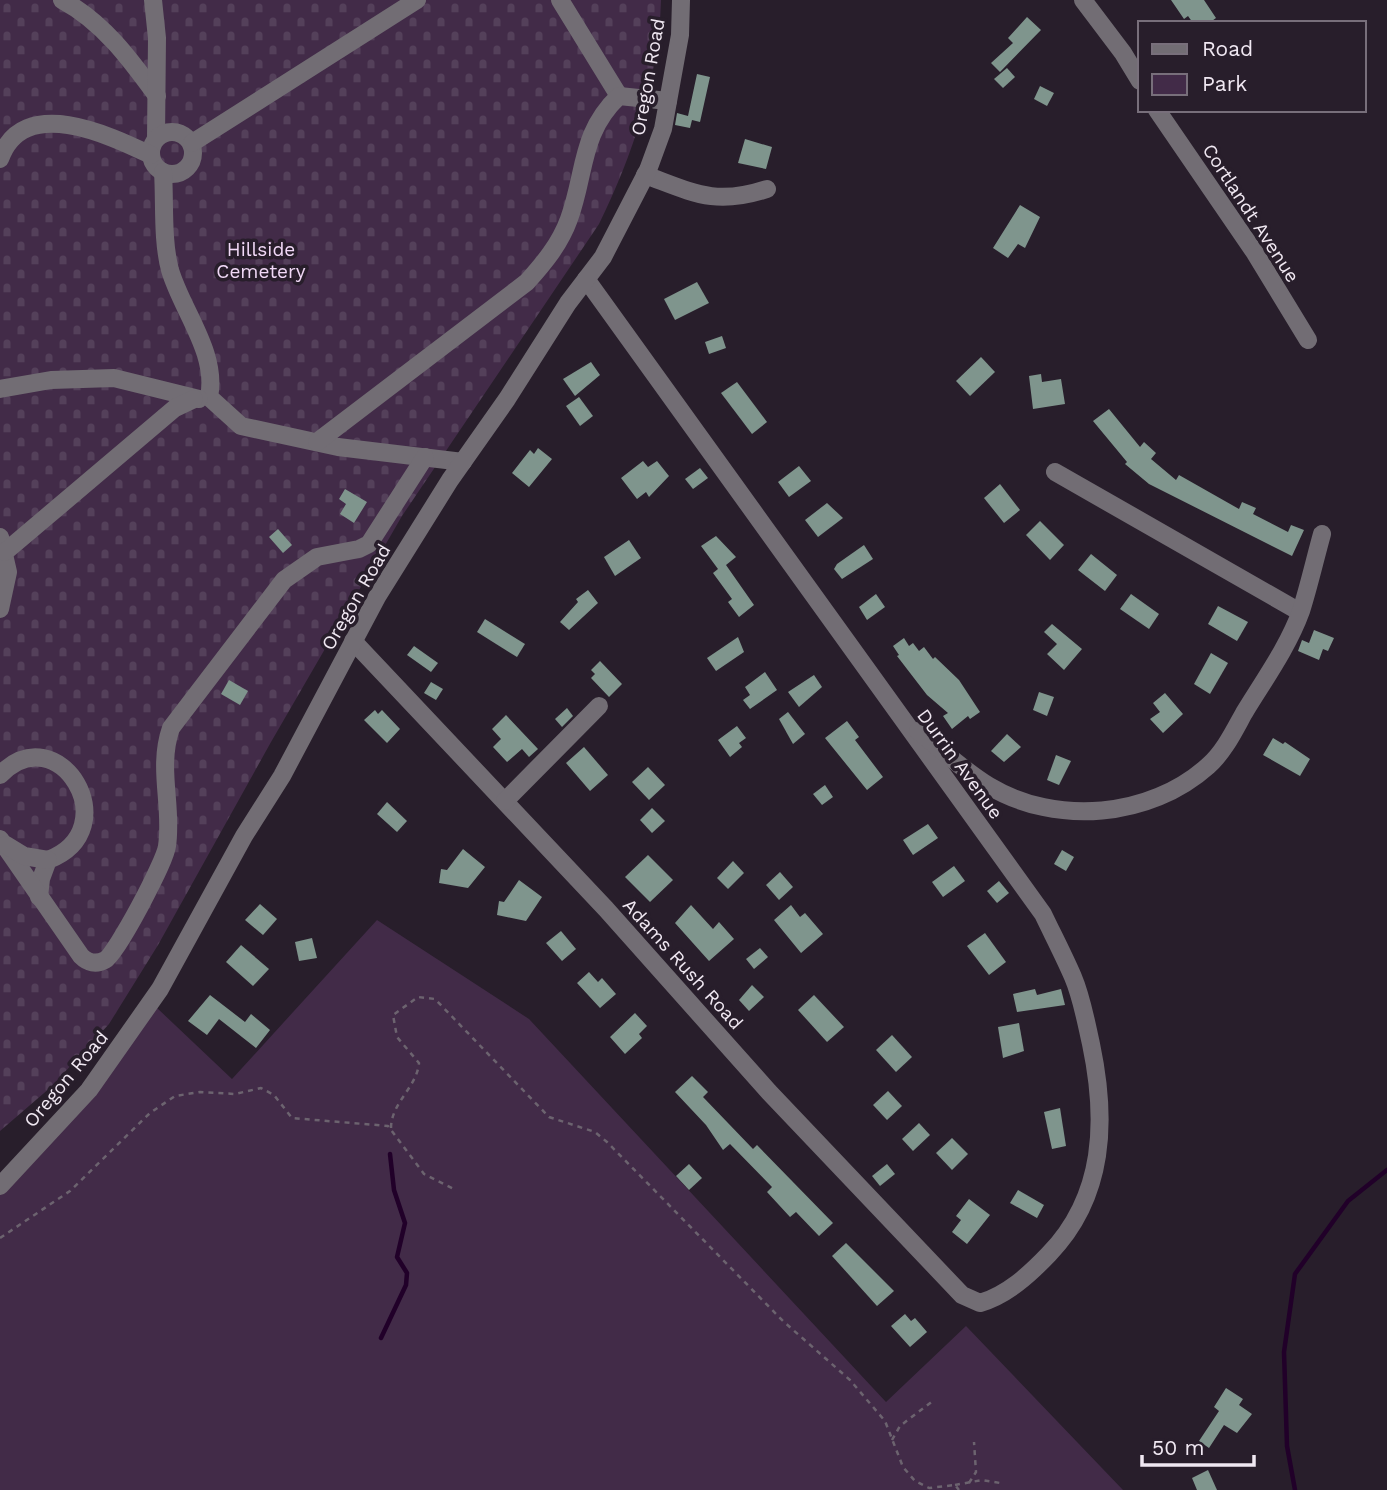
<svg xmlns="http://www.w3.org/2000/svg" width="1387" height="1490" font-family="'Work Sans',sans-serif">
	<defs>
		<pattern id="cemetery-stones" width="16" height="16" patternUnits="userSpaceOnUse" patternTransform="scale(1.75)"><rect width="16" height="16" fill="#422b48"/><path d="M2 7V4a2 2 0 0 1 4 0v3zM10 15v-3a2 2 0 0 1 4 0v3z" fill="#54405a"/></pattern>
	</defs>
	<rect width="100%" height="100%" fill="#281e2b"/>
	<polygon fill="#422b48" points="377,920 529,1019 886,1402 966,1326 1123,1490 0,1490 0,1188 156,1007 232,1079"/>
	<path fill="url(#cemetery-stones)" d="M 0,0 L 661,0 C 659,77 633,155 599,224 L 402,516 L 271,742 L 158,945 L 109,1024 L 51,1087 L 0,1131 Z"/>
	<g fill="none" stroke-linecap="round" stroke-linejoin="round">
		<g stroke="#210029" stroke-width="4.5">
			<polyline points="381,1338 406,1285 407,1273 397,1257 405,1223 394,1190 390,1154"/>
			<polyline points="1295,1490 1287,1446 1284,1352 1295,1274 1348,1201 1387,1170"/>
		</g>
	</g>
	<g fill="#7f958d">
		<polygon points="1171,0 1204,0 1216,18 1209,23 1193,23 1188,16 1184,19"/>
		<polygon points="1027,17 1041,30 1000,72 991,63 1013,43 1008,38"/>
		<polygon points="1007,68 1015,77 1003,88 994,79"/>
		<polygon points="697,74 710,77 700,122 692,120 690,128 675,125 677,113 688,116"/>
		<polygon points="1040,86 1054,93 1047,106 1034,99"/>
		<polygon points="745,139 772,147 766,169 738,163"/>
		<polygon points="1020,205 1040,217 1025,248 1018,244 1008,258 993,248"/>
		<polygon points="697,282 709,303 675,320 664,299"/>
		<polygon points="722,336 726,348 709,354 705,342"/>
		<polygon points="981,357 995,372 970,396 956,381"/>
		<polygon points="591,362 600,375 575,396 563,379"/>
		<polygon points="1041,374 1042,382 1061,379 1065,404 1033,409 1029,376"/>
		<polygon points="737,382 767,422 752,434 721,393"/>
		<polygon points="579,397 593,416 580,426 566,406"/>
		<polygon points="1109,409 1140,447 1144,442 1156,453 1151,459 1176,480 1179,475 1239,509 1242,502 1256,508 1253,514 1288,532 1291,525 1304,530 1292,556 1149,484 1125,464 1127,462 1093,421"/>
		<polygon points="538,448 552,459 529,487 512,473 530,450 534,454"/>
		<polygon points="643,461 648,467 657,461 669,476 649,497 646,492 637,499 621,478"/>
		<polygon points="799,466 811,481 789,497 778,482"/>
		<polygon points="700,468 708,478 693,489 685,479"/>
		<polygon points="1000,484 1020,510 1004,523 984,498"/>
		<polygon points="345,489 367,502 354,523 340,514 346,504 339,499"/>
		<polygon points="827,503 843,518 818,537 805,520"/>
		<polygon points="1040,521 1064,545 1050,560 1026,535"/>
		<polygon points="278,529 292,545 283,553 269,537"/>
		<polygon points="716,536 736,557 726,565 754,605 739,617 728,602 732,599 713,573 718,569 701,546"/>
		<polygon points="629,540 641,558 615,576 604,557"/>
		<polygon points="864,545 873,559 842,579 834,569 837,564"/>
		<polygon points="1091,554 1117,575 1105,591 1078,570"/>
		<polygon points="588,590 598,603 569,630 560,622 578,602 576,599"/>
		<polygon points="876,594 885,607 867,620 859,607"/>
		<polygon points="1131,594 1159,614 1149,629 1120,609"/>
		<polygon points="1218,606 1248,622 1237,641 1208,624"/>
		<polygon points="485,619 525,644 517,657 477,632"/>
		<polygon points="1052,624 1082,649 1064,670 1047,654 1057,644 1044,632"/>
		<polygon points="1314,630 1334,638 1328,651 1323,649 1319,660 1298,651 1302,640 1309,643"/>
		<polygon points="738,637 744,652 716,671 707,658"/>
		<polygon points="904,638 909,646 913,643 919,651 924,647 933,659 935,657 959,680 980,712 970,719 968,716 952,729 943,716 948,713 927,695 897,656 899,655 893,646"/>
		<polygon points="414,646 438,663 431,672 407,655"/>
		<polygon points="1211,653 1228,663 1210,694 1194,684"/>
		<polygon points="600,661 622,684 609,697 591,678 595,674 591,670"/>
		<polygon points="765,672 777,690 750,709 743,700 750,695 745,687"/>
		<polygon points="814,675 822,687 799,707 788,692"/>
		<polygon points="229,680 248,691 240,705 221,694"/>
		<polygon points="431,682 443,689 436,700 424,693"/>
		<polygon points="1039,692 1054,697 1047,716 1033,710"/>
		<polygon points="1165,693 1183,714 1163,733 1150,719 1160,712 1153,703"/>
		<polygon points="567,708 573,716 562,727 555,719"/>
		<polygon points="375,710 378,714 382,710 400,729 387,743 364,720"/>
		<polygon points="788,712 805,734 793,744 779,719"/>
		<polygon points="506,715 538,749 529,757 522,749 507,762 493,747 501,739 492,729"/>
		<polygon points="847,721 859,737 855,740 883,777 867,790 825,738"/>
		<polygon points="737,726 746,738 739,743 742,747 730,757 718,740"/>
		<polygon points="1007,734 1021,747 1004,762 991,751"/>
		<polygon points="1273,738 1283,744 1285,742 1310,759 1300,776 1263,755"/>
		<polygon points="584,747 608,775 590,791 566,763"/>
		<polygon points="1056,755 1071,761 1059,785 1047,780"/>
		<polygon points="648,767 665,785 649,800 632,782"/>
		<polygon points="825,785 833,797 822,805 813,794"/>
		<polygon points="387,802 407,821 397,832 377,814"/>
		<polygon points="652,808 665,821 652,833 640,820"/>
		<polygon points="928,824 938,838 913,855 903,840"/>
		<polygon points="463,849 485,867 468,888 439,883 441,869 447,870"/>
		<polygon points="1062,850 1074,857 1066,871 1054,864"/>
		<polygon points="648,855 673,880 650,902 625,877"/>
		<polygon points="733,861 744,873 728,889 717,878"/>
		<polygon points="954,866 965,881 943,897 932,882"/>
		<polygon points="780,872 793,887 779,900 766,885"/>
		<polygon points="519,880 542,897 526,921 497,915 499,901 504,902"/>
		<polygon points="999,881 1009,893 997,903 987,891"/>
		<polygon points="260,904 277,919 263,935 245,920"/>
		<polygon points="691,905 713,929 719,922 734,939 709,961 675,923"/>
		<polygon points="791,905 800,917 805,913 823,934 801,953 774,920"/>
		<polygon points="561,931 576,949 562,961 546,943"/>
		<polygon points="985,933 1006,962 989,975 967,946"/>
		<polygon points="312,938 317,958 299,961 295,942"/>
		<polygon points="241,945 269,969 253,986 226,962"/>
		<polygon points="760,948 768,957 754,969 746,959"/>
		<polygon points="589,972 598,982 602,978 616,994 600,1008 577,983"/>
		<polygon points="752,985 764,997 749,1011 739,1000"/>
		<polygon points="1035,989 1037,995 1061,989 1065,1005 1017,1012 1013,994"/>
		<polygon points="210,995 245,1022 251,1014 270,1030 256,1048 219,1019 207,1035 188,1021"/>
		<polygon points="814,995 844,1027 827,1042 798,1010"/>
		<polygon points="635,1013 647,1026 639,1034 642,1038 625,1054 610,1037"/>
		<polygon points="1019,1023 1024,1051 1003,1058 998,1027"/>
		<polygon points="892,1035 912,1057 896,1072 876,1050"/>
		<polygon points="692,1076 708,1092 703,1097 753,1149 757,1145 833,1223 819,1236 796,1212 790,1217 767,1192 772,1187 730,1144 723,1150 706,1125 675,1092"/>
		<polygon points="888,1091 902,1106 887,1120 873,1105"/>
		<polygon points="1060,1108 1066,1146 1052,1149 1044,1112"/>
		<polygon points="919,1123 930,1135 913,1151 902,1139"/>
		<polygon points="952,1138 968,1154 952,1170 936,1153"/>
		<polygon points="689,1164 702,1178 689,1190 676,1176"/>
		<polygon points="887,1164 895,1174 880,1186 872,1176"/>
		<polygon points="1018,1190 1044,1205 1037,1218 1010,1203"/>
		<polygon points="969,1199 990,1215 967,1244 952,1232 961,1220 956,1216"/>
		<polygon points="846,1243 894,1291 877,1306 832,1256"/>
		<polygon points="905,1314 911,1321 915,1318 927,1332 910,1347 891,1326"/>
		<polygon points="1226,1388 1243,1399 1239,1405 1252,1414 1237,1433 1224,1425 1209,1448 1199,1441 1219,1411 1214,1407"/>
		<polygon points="1208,1470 1217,1490 1197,1490 1192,1478"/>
	</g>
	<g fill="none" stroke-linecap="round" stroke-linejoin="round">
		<g stroke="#6c636f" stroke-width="2.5" stroke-dasharray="5 5" stroke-linecap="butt">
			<path d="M 391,1128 C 391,1103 417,1087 419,1063 L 397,1037 L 393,1015 L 418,997 L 435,999 L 549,1117 L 595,1132 L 607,1142 L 783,1321 L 850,1380 L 885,1421 L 903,1467 L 915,1481 L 929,1488 L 955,1485 L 959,1490"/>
			<polyline points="0,1238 70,1191 150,1113 175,1096 200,1092 235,1094 261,1088 274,1095 292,1118 388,1126 424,1174 456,1190"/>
			<polyline points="892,1440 900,1426 934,1400"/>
			<polyline points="969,1483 976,1472 974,1442"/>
			<polyline points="955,1485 982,1480 1000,1483"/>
		</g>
		<g stroke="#726d74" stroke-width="18">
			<path d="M 62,0 C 103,22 130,59 157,96"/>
			<polyline points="153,0 157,38 156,138"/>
			<polyline points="560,0 619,96"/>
			<polyline points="1083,0 1123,53 1140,81"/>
			<polyline points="1157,110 1255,253 1308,340"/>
			<circle cx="172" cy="153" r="21"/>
			<polyline points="192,143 417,0"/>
			<path d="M 0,159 C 23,94 109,135 151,155"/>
			<path d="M 163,172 C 165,203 162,240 170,270 C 182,311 218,353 209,397 L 241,426 L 338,447 L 463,462"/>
			<path d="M 645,175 C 694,193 715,206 767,189"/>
			<polyline points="0,389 51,380 114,378 199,399"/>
			<path d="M 317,442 L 527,282 C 544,263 560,244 569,219 C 586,172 580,133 619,96 L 668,101"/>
			<polyline points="1055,472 1300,612"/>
			<polyline points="0,537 8,572 0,609"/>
			<polyline points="5,552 175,408 194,399"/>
			<path d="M 353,641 L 606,909 L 769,1092 L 962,1295 L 980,1303 C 1007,1295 1029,1275 1049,1254 C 1105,1196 1107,1120 1091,1044 C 1086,1022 1082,998 1073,977 C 1064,956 1053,935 1043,914 L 586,279"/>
			<path d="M 918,731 C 941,749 964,771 989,786 C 1056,826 1150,818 1208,766 C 1224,752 1234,731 1244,713 C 1264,680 1288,647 1301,611 C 1309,586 1315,559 1322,534"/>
			<path d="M 0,775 C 58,714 129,829 48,860 L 41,879 L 39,897"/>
			<polyline points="505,801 599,706"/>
			<path d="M 0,839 L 81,956 C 88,963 96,965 105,960 C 117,953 165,862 167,846 C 173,806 157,768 171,728 L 284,580 L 317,557 L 359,549 L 369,544 L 425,457"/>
			<polyline points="6,845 24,856 48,860"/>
			<polyline points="0,1186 89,1090 160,989 244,836 282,776 377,597 450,480 507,399 568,303 603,257 648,170 663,129 680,35 681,0"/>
		</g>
	</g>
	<g text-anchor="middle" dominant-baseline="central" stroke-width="7" stroke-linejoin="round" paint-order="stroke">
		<g font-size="19" fill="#f0e8f2" stroke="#281e2b">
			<text transform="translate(648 77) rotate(-80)">Oregon Road</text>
			<text transform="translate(1251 213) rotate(57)">Cortlandt Avenue</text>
			<text transform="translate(356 597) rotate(-60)">Oregon Road</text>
			<text transform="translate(960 764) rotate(54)">Durrin Avenue</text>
			<text transform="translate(683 964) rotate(48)">Adams Rush Road</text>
			<text transform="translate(66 1079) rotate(-50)">Oregon Road</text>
		</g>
		<g font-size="19" fill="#f1d9f7" stroke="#281e2b">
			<text x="261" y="249">Hillside<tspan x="261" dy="22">Cemetery</tspan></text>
		</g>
	</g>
	<rect x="1138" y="21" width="228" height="91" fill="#281e2b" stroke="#786f7b" stroke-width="2"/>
	<rect x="1152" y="44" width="35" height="10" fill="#726d74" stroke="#786f7b" stroke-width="2"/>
	<text x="1202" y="56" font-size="21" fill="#f0e8f2">Road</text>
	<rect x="1152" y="74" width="35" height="21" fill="#422b48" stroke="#786f7b" stroke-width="2"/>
	<text x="1202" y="91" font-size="21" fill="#f0e8f2">Park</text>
	<path d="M1142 1455v10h112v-10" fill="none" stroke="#f0e8f2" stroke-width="3.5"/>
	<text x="1152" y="1455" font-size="21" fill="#f0e8f2" stroke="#281e2b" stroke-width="5" paint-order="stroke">50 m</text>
</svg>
